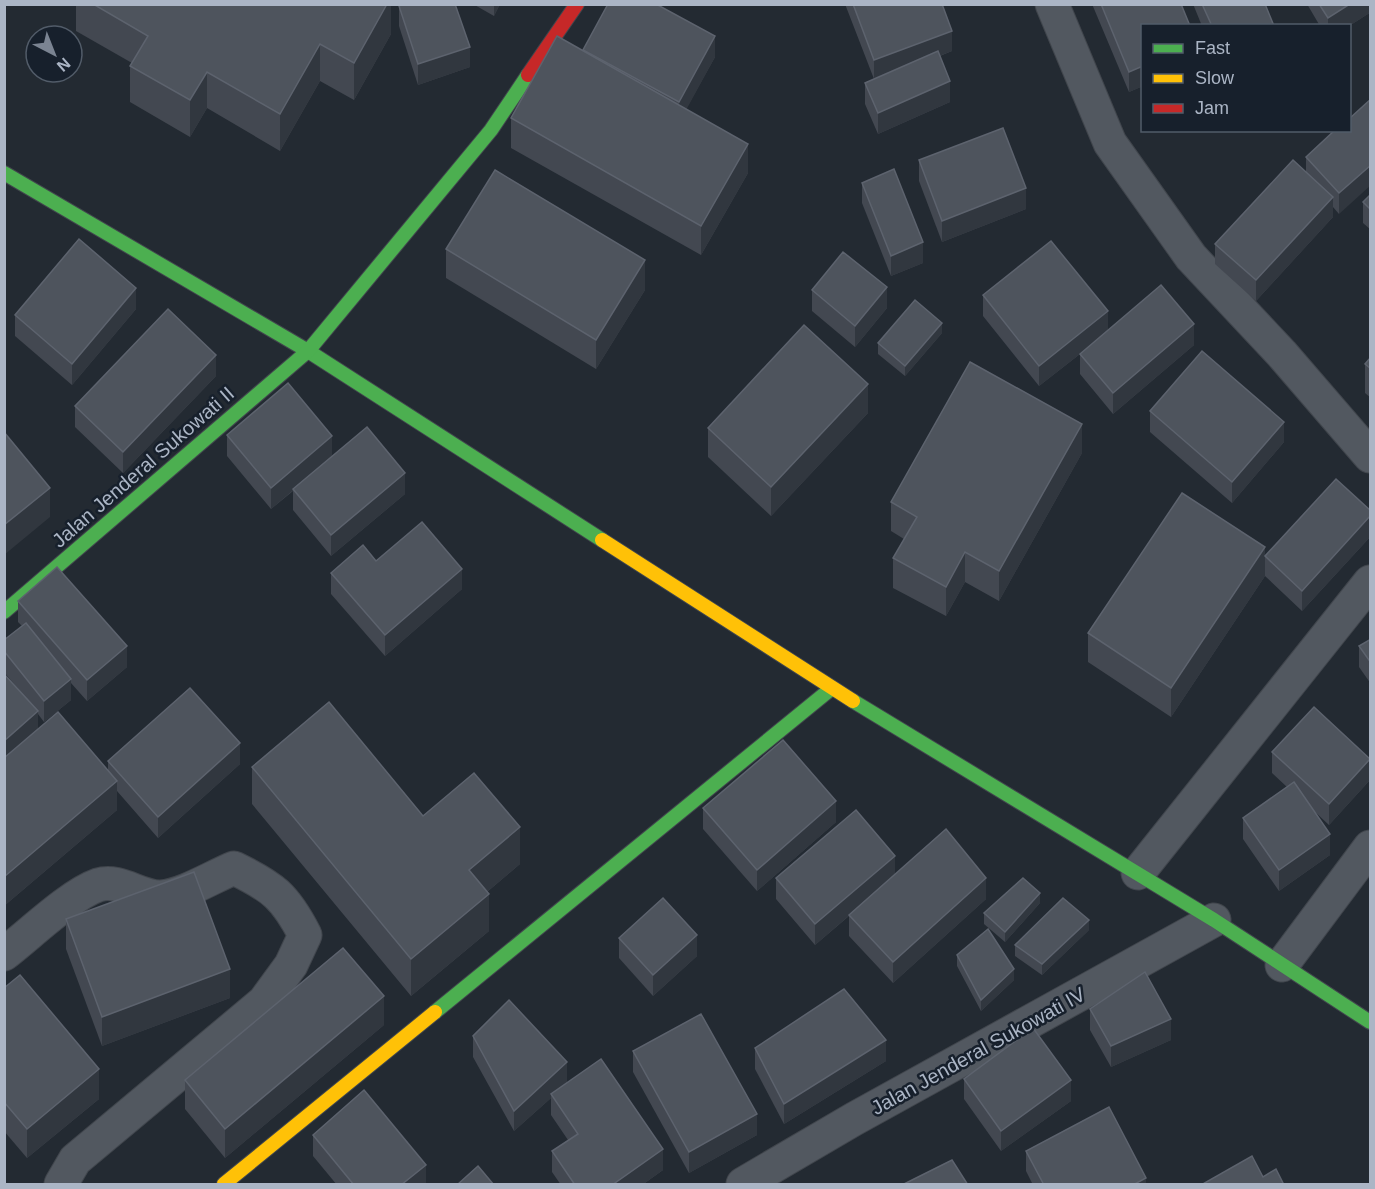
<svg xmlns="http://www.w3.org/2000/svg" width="1375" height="1189" font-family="Arial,sans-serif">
	<rect width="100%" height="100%" fill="#232a32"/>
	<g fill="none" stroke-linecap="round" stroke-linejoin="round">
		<defs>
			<g id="street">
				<polyline points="1052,4 1110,143 1191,257 1282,354 1370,456"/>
				<polyline points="1138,873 1370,582"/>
				<path d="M 4,954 C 29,935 70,895 98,885 C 120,878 140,898 161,897 C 184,895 212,877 234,868 C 273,887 285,896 305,935 L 291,965 L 264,1002 L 75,1160 L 61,1184"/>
				<polyline points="1282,965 1370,847"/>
				<polyline points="743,1184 854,1119 1214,920"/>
			</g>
			<g id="fast">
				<polyline points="4,173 308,351 602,540"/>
				<polyline points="4,612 308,351 491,130 528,75"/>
				<polyline points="853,701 1214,920 1370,1022"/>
				<polyline points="435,1012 832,688"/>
			</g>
			<g id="slow">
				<polyline points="602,540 853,701"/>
				<polyline points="224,1184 435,1012"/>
			</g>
			<polyline id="jam" points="528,75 577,4"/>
		</defs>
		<use href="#street" stroke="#41464d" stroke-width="35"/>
		<use href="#fast" stroke="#41464d" stroke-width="16"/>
		<use href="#slow" stroke="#41464d" stroke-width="16"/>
		<use href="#jam" stroke="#41464d" stroke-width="16"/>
		<use href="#street" stroke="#525860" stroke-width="33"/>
		<use href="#fast" stroke="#4caf50" stroke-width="14"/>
		<use href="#slow" stroke="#ffc107" stroke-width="14"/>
		<use href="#jam" stroke="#c62828" stroke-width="14"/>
	</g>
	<g fill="#434851">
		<polygon points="76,4 391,4 391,34 354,100 320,81 280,151 207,108 190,137 130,102 130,66 132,63 76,31"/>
		<polygon points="473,4 500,4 494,16"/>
		<polygon points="845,4 942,4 952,51 940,56 950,102 878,134 865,104 865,83 874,79"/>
		<polygon points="1092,4 1181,4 1143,26 1143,86 1129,92"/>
		<polygon points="1193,4 1265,4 1274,26 1202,26"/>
		<polygon points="1307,4 1371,4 1371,12 1349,26 1320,26"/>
		<polygon points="399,6 470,67 418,85 399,26"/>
		<polygon points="583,51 715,57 686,109 748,173 701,255 511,148 511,118"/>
		<polygon points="1350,130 1339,214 1333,207 1333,217 1256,301 1215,264 1215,244 1306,172 1306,157"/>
		<polygon points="919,160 1026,209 942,242 919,181"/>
		<polygon points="862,183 923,263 891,276 862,203"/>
		<polygon points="1371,194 1371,230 1363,223 1363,202"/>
		<polygon points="446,249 645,290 596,369 446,278"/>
		<polygon points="812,290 887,308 855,347 812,311"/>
		<polygon points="983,295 1108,330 1194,345 1113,414 1080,374 1080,354 1039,386 983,316"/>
		<polygon points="136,309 72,385 15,336 15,315"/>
		<polygon points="942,333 905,376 878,354 878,343"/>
		<polygon points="1371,357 1371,398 1365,393 1365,364"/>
		<polygon points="216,376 123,473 75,427 75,406"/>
		<polygon points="1150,411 1284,442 1232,503 1150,432"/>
		<polygon points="868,413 771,516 708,457 708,428"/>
		<polygon points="227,435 332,456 405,494 331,556 293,510 293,491 271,509 227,456"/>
		<polygon points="1082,453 999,601 965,582 946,616 893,588 893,558 904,539 891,531 891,502"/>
		<polygon points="1371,511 1371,536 1302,611 1265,576 1171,717 1088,662 1088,633 1265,556"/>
		<polygon points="376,561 462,589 385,656 331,594 331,573"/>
		<polygon points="18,601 127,667 87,701 71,683 71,700 44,722 38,714 38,729 108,771 108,761 240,764 158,838 117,791 117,810 4,906 20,691 4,672 4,640 22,626 18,622"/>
		<polygon points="1371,639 1371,684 1359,667 1359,646"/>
		<polygon points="1272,752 1370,780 1329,825 1315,812 1330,855 1279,891 1243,839 1243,818 1287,787 1272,773"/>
		<polygon points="252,767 423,816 520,864 487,892 489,931 411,996 252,804"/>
		<polygon points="703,808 836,822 757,891 703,829"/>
		<polygon points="895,875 986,899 893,983 849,936 849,916 815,945 776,899 776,878"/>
		<polygon points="1040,903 1005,942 984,924 984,913"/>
		<polygon points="66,919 230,998 102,1046 66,949"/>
		<polygon points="1089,930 1042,975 1015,956 1015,945"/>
		<polygon points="619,938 697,956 653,996 619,958"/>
		<polygon points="957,955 1014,980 981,1011 957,966"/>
		<polygon points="4,988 99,1099 27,1158 4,1131"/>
		<polygon points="1090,1009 1171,1040 1111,1067 1090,1030"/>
		<polygon points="384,1025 225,1158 185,1109 185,1080"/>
		<polygon points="473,1036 567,1083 663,1170 642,1185 561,1185 552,1172 552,1151 568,1140 551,1115 551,1098 514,1131 473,1057"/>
		<polygon points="755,1048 886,1061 784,1124 755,1069"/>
		<polygon points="633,1051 757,1135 689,1173 633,1072"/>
		<polygon points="964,1079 1071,1101 1001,1151 964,1099"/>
		<polygon points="313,1135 426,1185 337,1185 313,1156"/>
		<polygon points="1026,1151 1146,1185 1033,1185 1026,1171"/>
	</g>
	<g fill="#31373f">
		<polygon points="387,4 391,4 391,34 354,100 354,63"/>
		<polygon points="494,4 500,4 494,16"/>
		<polygon points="1350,4 1371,4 1371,12 1349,26 1328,26 1328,18"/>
		<polygon points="952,31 952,51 874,81 874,60"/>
		<polygon points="715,36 715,57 679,123 679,102"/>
		<polygon points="320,44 320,81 280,151 280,114"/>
		<polygon points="470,47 470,67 418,85 418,64"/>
		<polygon points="1143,66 1143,86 1129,92 1129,72"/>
		<polygon points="207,72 207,108 190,137 190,100"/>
		<polygon points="950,81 950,102 878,134 878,113"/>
		<polygon points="748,144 748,173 701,255 701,226"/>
		<polygon points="1371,165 1371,185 1339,214 1339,193"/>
		<polygon points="1026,188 1026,209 942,242 942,221"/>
		<polygon points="1333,197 1333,217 1256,301 1256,280"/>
		<polygon points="923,242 923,263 891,276 891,256"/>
		<polygon points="645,260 645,290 596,369 596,340"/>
		<polygon points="887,287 887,308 855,347 855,326"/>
		<polygon points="136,288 136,309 72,385 72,364"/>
		<polygon points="1108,311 1108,332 1039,386 1039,366"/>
		<polygon points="942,323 942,333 905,376 905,366"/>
		<polygon points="1194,324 1194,345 1113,414 1113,393"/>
		<polygon points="216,355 216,376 123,473 123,452"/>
		<polygon points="868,384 868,413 771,516 771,487"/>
		<polygon points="1284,422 1284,442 1232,503 1232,482"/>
		<polygon points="1082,424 1082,453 999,601 999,571"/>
		<polygon points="332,436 332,457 271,509 271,488"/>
		<polygon points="405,473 405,494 331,556 331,535"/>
		<polygon points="50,488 50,517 4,555 4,525"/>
		<polygon points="1371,515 1371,536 1302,611 1302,591"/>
		<polygon points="1265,547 1265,576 1171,717 1171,688"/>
		<polygon points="965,552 965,582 946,616 946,587"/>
		<polygon points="462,569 462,589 385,656 385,635"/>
		<polygon points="127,646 127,667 87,701 87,680"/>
		<polygon points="71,679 71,700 44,722 44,701"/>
		<polygon points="38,711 38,731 4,761 4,741"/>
		<polygon points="240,743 240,764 158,838 158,817"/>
		<polygon points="1370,759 1370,780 1329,825 1329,804"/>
		<polygon points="117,781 117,810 4,906 4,877"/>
		<polygon points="836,801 836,822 757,891 757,870"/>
		<polygon points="520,827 520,864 469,907 469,870"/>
		<polygon points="1330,834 1330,855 1279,891 1279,870"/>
		<polygon points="895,856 895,876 815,945 815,924"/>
		<polygon points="986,878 986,899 893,983 893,962"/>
		<polygon points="1040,893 1040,903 1005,942 1005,932"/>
		<polygon points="489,894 489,931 411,996 411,959"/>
		<polygon points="1089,920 1089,930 1042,975 1042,964"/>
		<polygon points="697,935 697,956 653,996 653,975"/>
		<polygon points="230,969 230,998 102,1046 102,1017"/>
		<polygon points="1014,969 1014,980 981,1011 981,1000"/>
		<polygon points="384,996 384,1025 225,1158 225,1129"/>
		<polygon points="1171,1019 1171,1040 1111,1067 1111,1046"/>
		<polygon points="886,1040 886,1061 784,1124 784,1104"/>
		<polygon points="567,1062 567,1083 551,1094 551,1098 514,1131 514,1111"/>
		<polygon points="99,1069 99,1099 27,1158 27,1129"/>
		<polygon points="1071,1080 1071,1101 1001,1151 1001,1131"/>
		<polygon points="757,1114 757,1135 689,1173 689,1152"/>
		<polygon points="663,1149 663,1170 642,1185 612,1185"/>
		<polygon points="426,1165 426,1185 401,1185"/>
		<polygon points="1146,1178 1146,1185 1133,1185"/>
	</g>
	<g fill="#4e545d" stroke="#5d636e" stroke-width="1.5">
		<polygon points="93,4 387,4 354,63 320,44 280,114 207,72 190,100 130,66 148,36"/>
		<polygon points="403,4 455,4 470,47 418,64 399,6"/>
		<polygon points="608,4 656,4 715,36 679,102 583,50"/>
		<polygon points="853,4 942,4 952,31 874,60"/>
		<polygon points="1101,4 1181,4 1190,26 1143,26 1143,66 1129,72"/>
		<polygon points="1202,4 1265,4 1274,26 1212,26"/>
		<polygon points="1319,4 1350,4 1328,18"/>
		<polygon points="557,36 748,144 701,226 511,118"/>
		<polygon points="938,51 950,81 878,113 865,83"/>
		<polygon points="1371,99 1371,165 1339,193 1306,157 1335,130 1350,130 1350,118"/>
		<polygon points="1003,128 1026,188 942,221 919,160"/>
		<polygon points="1293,160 1333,197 1256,280 1215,244"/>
		<polygon points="894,169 923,242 891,256 862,183"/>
		<polygon points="495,170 645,260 596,340 446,249"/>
		<polygon points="1371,194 1371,210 1363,202"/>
		<polygon points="79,239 136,288 72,364 15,315"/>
		<polygon points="1051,241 1108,311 1039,366 983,295"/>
		<polygon points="843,252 887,287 855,326 812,290"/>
		<polygon points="1161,285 1194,324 1113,393 1080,354"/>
		<polygon points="915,300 942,323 905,366 878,343"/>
		<polygon points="168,309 216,355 123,452 75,406"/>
		<polygon points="804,325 868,384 771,487 708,428"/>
		<polygon points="1202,351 1284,422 1232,482 1150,411"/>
		<polygon points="1371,357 1371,369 1365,364"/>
		<polygon points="970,362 1082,424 999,571 965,552 946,587 893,558 917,517 891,502"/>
		<polygon points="288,383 332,436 271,488 227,435"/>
		<polygon points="367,427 405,473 331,535 293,489"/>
		<polygon points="4,432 50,488 4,525"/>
		<polygon points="1336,479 1371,511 1371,515 1302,591 1265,556"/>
		<polygon points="1182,493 1265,547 1171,688 1088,633"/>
		<polygon points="422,522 462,569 385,635 331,573 363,545 376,561"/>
		<polygon points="57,567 127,646 87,680 18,601"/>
		<polygon points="26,623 71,679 44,701 4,651 4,640"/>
		<polygon points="1371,639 1371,663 1359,646"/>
		<polygon points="4,674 38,711 4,741"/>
		<polygon points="190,688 240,743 158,817 108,761"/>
		<polygon points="329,702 423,816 474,773 520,827 469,870 489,894 411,959 252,767"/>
		<polygon points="1314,707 1370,759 1329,804 1272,752"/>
		<polygon points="58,712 117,781 4,877 4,758"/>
		<polygon points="783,740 836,801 757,870 703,808"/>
		<polygon points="1294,782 1330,834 1279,870 1243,818"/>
		<polygon points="856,810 895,856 815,924 776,878"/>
		<polygon points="946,829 986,878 893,962 849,915"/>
		<polygon points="194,872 230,969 102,1017 66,919"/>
		<polygon points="1023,878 1040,893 1005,932 984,913"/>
		<polygon points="663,898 697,935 653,975 619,938"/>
		<polygon points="1063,898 1089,920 1042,964 1015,945"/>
		<polygon points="988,929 1014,969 981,1000 957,955"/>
		<polygon points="343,948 384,996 225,1129 185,1080"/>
		<polygon points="1145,972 1171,1019 1111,1046 1090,1009"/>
		<polygon points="20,975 99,1069 27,1129 4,1102 4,988"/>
		<polygon points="844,989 886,1040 784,1104 755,1048"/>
		<polygon points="509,1000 567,1062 514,1111 473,1036"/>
		<polygon points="701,1014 757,1114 689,1152 633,1051"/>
		<polygon points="1033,1028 1071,1080 1001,1131 964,1079"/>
		<polygon points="601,1059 663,1149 612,1185 575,1185 552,1151 578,1134 551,1094"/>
		<polygon points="364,1090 426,1165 401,1185 354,1185 313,1135"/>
		<polygon points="1109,1107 1146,1178 1133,1185 1044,1185 1026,1151"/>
		<polygon points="1252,1156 1263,1177 1276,1169 1284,1185 1201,1185"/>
		<polygon points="952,1160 968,1185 902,1185"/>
		<polygon points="478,1166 494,1185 457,1185"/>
	</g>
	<g text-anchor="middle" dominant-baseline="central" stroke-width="5" stroke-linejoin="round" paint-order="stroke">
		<g font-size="20" fill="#abb5c5" stroke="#17202c">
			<text transform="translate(143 467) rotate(-41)">Jalan Jenderal Sukowati II</text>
			<text transform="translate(978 1051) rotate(-29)">Jalan Jenderal Sukowati IV</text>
		</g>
	</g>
	<rect width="1375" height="1189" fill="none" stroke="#abb5c5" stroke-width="12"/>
	<rect x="1141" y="24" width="210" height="108" fill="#17202c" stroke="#525c69" stroke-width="1.5"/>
	<rect x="1153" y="44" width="30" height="9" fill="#4caf50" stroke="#525c69" stroke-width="1.5"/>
	<text x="1195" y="54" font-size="18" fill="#abb5c5">Fast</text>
	<rect x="1153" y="74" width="30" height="9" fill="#ffc107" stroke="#525c69" stroke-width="1.5"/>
	<text x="1195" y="84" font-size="18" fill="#abb5c5">Slow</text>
	<rect x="1153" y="104" width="30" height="9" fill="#c62828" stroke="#525c69" stroke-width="1.5"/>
	<text x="1195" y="114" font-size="18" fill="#abb5c5">Jam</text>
	<g transform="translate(54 54) rotate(138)"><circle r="28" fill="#17202c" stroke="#525c69" stroke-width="1.5"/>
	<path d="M0-4.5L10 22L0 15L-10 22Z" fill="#7b8492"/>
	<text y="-9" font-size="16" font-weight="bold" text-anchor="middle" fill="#abb5c5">N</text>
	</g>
</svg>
